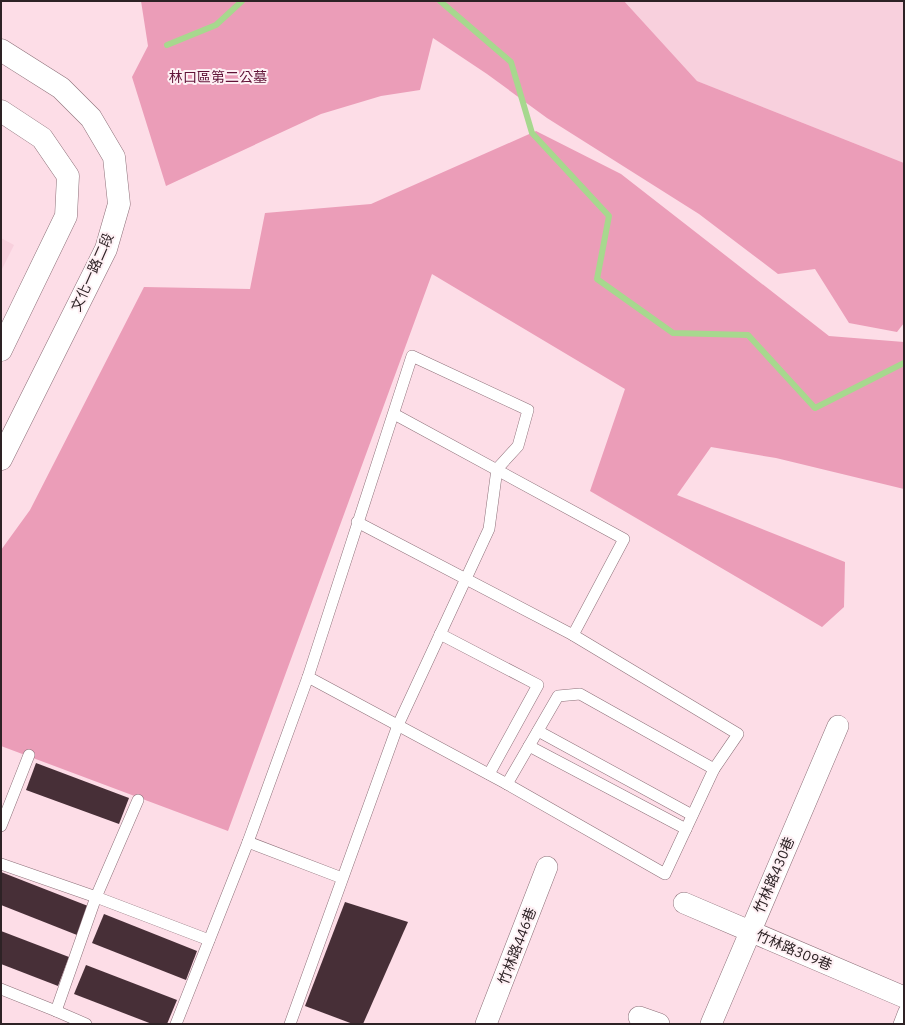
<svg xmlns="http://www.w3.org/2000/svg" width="905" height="1025" font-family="'IBM Plex Sans','Noto Sans TC',sans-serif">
	<rect width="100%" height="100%" fill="#fddde7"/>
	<g fill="#f8d0dd">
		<polygon points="624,1 904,1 904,163 697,81"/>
		<polygon points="1,238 14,245 1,271"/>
	</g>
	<g fill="#eb9db8">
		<polygon points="141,1 624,1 697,81 904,163 904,323 897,332 849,323 815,269 778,274 699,214 547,118 487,74 433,38 420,90 381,96 321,114 166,186 132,77 148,46"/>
		<polygon points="536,131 621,174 829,336 904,342 904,489 776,458 711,447 677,495 845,562 844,607 822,627 590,491 625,389 432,274 228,831 1,746 1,550 30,510 144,287 250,289 265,213 371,204"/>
	</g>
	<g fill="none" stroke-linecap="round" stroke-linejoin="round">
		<g stroke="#a7d88e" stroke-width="6">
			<polyline points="440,1 511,62 532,133 609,216 597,279 673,333 748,335 815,408 904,363"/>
			<polyline points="167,45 216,25 242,1"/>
		</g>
	</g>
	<g fill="#472f37">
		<polygon points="36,763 129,798 119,824 26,790"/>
		<polygon points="1,872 88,906 77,935 1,905"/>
		<polygon points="345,902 408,922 363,1024 353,1024 305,1006"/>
		<polygon points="104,914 197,951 186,980 92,943"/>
		<polygon points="1,931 69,957 58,986 1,964"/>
		<polygon points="86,965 177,1000 167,1024 152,1024 74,994"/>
	</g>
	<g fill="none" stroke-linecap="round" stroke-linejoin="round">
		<defs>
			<g id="lane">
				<polyline points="357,522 573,635"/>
				<polyline points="440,634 538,685 489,774"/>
				<polyline points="308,677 507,784 665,874 714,769 738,734 573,635 624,539 394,414"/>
				<polyline points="538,731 692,815"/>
				<polyline points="529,746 686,829"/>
				<polyline points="507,784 558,696 580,694 714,769"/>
				<polyline points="1,826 29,755"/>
				<polyline points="248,842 342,878"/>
				<polyline points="1,864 96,897 209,940"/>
				<polyline points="1,989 56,1011 96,897 138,800"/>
				<polyline points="56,1011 86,1024"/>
				<polyline points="176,1024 248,842 308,677 412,356 528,410 518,446 497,469 489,529 398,725 290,1024"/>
				<polyline points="899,1024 904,1011"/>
			</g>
			<g id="street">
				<polyline points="684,903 904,997"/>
				<polyline points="639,1017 659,1024"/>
				<polyline points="486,1024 547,867"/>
				<polyline points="711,1024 838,726"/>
			</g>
			<g id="secondary">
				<polyline points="1,50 61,88 91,118 114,157 119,204 106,249 1,459"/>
				<polyline points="1,111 42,138 68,176 66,216 1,350"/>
			</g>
		</defs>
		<use href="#lane" stroke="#8d7079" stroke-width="12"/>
		<use href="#street" stroke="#8d7079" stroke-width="22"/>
		<use href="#secondary" stroke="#8d7079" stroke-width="23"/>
		<use href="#lane" stroke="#fff" stroke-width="11"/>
		<use href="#street" stroke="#fff" stroke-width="21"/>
		<use href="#secondary" stroke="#fff" stroke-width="22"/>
	</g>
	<g text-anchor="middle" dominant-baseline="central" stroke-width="4" stroke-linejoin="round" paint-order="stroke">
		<g font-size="14" fill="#601337" stroke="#fef0f4">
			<text x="218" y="77">林口區第二公墓</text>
		</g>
		<g font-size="14" fill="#2d2225" stroke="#fef0f4">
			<text transform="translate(92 272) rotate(-66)">文化一路二段</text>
			<text transform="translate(774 875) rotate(-67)">竹林路430巷</text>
			<text transform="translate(517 946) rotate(-69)">竹林路446巷</text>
			<text transform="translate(794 950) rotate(23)">竹林路309巷</text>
		</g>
	</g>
	<rect width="905" height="1025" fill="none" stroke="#2d2225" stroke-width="4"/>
</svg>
